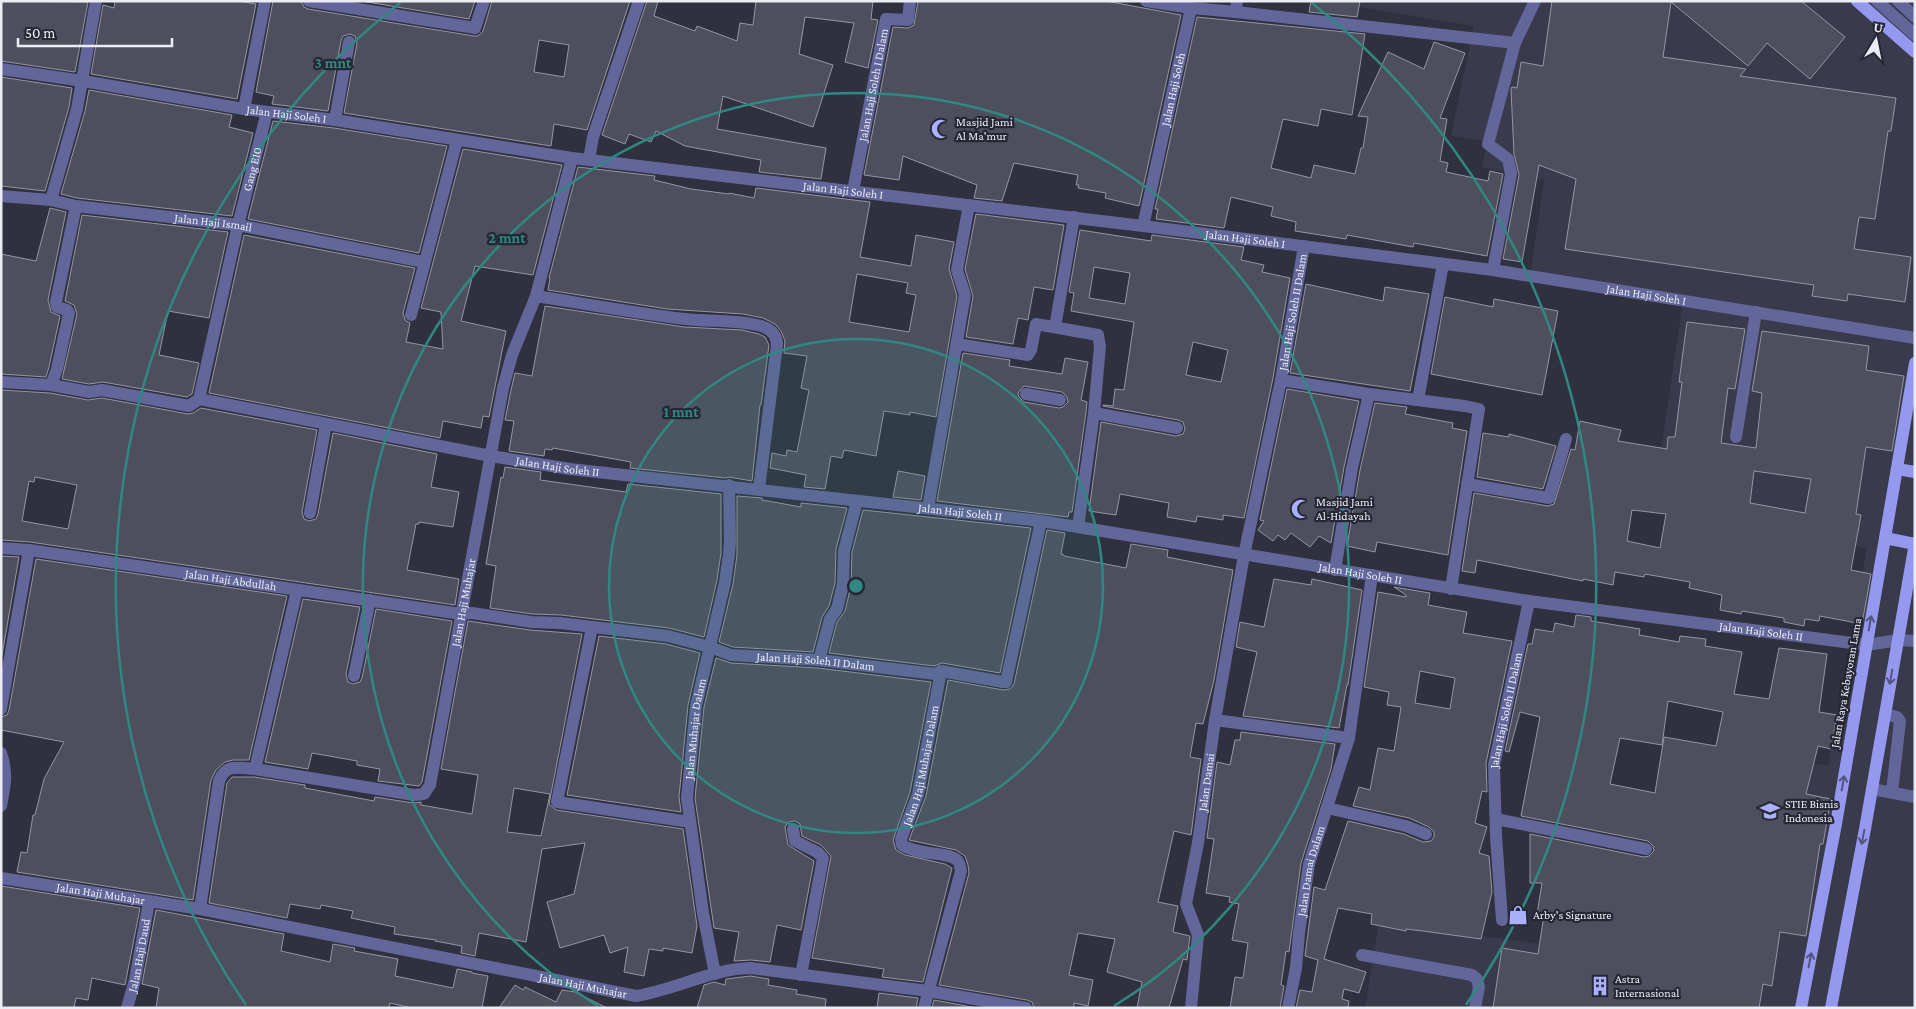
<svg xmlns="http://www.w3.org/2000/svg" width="1916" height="1009" font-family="'Crimson Pro',serif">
	<rect width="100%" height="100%" fill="#30313e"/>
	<polygon fill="#393b4d" points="1324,1 1915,1 1915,1008 1365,1008 1379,922 1674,962 1713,746 1828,766 1867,548 1652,511 1684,296 1531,270 1544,180 1482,167 1488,141 1451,136 1474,26"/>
	<g fill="#4e4f5d" stroke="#9496a5" fill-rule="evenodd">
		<polygon points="1,1 88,2 75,72 1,61"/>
		<polygon points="115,1 239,1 256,4 237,99 91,74 103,5 114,8"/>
		<path d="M 273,1 L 301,1 L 304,7 L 308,9 L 474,36 L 478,36 L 483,31 L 492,1 L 630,1 L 587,130 L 554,124 L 551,146 L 344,113 L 357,43 L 355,36 L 350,34 L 343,36 L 341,41 L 328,111 L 272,104 L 274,96 L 256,92 ZM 539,40 L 569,45 L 564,77 L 534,72 Z"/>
		<polygon points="361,1 475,1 469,19"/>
		<polygon points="647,1 658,1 654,16 695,31 697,26 737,41 740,23 753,25 756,1 873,1 871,19 878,20 868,68 845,62 854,23 805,17 799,54 833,65 813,127 723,96 717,129 826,148 821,179 759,172 761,160 685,146 656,131 651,142 629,134 625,144 602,135"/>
		<polygon points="918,1 1106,1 1181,15 1139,206 1105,198 1106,193 1078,188 1079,185 1076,185 1078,175 1014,163 1002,201 974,198 977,185 903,156 899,180 864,175 893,27 908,28 914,25"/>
		<polygon points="1311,1 1360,1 1357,17 1309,12"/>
		<polygon points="1552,1 1801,1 1845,37 1810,79 1767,43 1748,66 1671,2 1663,57 1746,69 1740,76 1896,98 1891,131 1888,131 1875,219 1859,217 1854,249 1911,257 1905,302 1848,294 1847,301 1812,296 1814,285 1565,249 1576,179 1539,165 1522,262 1503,259 1519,175 1514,154 1511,89 1512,87 1517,88 1521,62 1543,66"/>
		<polygon points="1197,17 1365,34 1352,115 1321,109 1318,126 1283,119 1271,168 1311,178 1314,165 1355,174 1361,148 1363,148 1368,117 1358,116 1388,52 1424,69 1434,42 1465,53 1440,118 1447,119 1440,161 1448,163 1446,172 1488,181 1490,171 1503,174 1487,256 1414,243 1413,247 1347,235 1346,239 1295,231 1296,222 1271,216 1273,207 1231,197 1224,228 1156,219 1158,209 1155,209"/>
		<polygon points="1,77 72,88 69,107 45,191 1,186"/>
		<polygon points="89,90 232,115 229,127 253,133 232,216 77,198 61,194 85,111"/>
		<polygon points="273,121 334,128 447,146 419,253 248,219"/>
		<polygon points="463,149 562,165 533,275 475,266 461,321 506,331 489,417 483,416 481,428 443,421 440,438 209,393 244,235 415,268 403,313 405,320 410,323 406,342 443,349 441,312 421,308"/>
		<path d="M 578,167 L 655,176 L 654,180 L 691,189 L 729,194 L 729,193 L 754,198 L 756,188 L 870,202 L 860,257 L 911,266 L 916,235 L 954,242 L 949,269 L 957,296 L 936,417 L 910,412 L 910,415 L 884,411 L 876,456 L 844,450 L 842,458 L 831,456 L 825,489 L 804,487 L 806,475 L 770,468 L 772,453 L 786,456 L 787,450 L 797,452 L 809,390 L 801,388 L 807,356 L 784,353 L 785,341 L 781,331 L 775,324 L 763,318 L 743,314 L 667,309 L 548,290 L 550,278 L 549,278 ZM 857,274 L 908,283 L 906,293 L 916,295 L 909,332 L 849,322 Z"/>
		<polygon points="50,208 66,212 48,300 51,312 60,316 49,367 46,377 1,374 1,254 36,261"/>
		<polygon points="976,214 1064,225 1053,290 1034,287 1028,320 1018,318 1013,344 966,337 973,296 965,269"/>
		<polygon points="82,215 228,232 209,318 168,311 159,355 199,363 192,394 187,397 103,382 89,384 62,379 77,314 74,305 65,301"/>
		<path d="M 1080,230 L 1151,241 L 1152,235 L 1244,247 L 1241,260 L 1264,265 L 1262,272 L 1290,278 L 1273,378 L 1244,518 L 1223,515 L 1223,520 L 1197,516 L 1196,522 L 1167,517 L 1169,503 L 1120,494 L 1116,515 L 1089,511 L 1101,422 L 1176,436 L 1183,434 L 1185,429 L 1183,422 L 1178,420 L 1103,406 L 1103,405 L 1113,406 L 1115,389 L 1124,390 L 1134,322 L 1071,311 L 1074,293 L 1069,292 ZM 1094,267 L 1130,273 L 1125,304 L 1089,298 ZM 1193,342 L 1228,350 L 1221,382 L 1186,375 Z"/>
		<polygon points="1306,284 1383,301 1385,287 1429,294 1410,391 1290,373"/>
		<polygon points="1445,297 1493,307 1494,299 1558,311 1542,395 1431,374"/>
		<polygon points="545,306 684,327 742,330 759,334 765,337 769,345 761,405 760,405 752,481 729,477 725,478 630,468 631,462 553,448 552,450 545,449 544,456 509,451 514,421 505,420 511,390 515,373 532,376"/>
		<path d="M 1687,322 L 1745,329 L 1735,389 L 1728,388 L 1721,443 L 1756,448 L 1762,393 L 1752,391 L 1762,331 L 1869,346 L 1866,370 L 1904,376 L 1892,451 L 1866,447 L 1856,514 L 1861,515 L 1851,570 L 1871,574 L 1862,624 L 1820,616 L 1819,621 L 1805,619 L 1804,626 L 1784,622 L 1784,618 L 1742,611 L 1741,614 L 1720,610 L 1722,595 L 1689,588 L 1690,582 L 1645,574 L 1644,577 L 1615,572 L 1613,585 L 1583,579 L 1583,581 L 1477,560 L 1475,573 L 1462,571 L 1474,493 L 1548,506 L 1554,504 L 1571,449 L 1575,450 L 1580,421 L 1621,430 L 1618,441 L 1667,449 L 1668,437 L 1675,437 L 1682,382 L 1679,382 ZM 1754,471 L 1811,479 L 1805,513 L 1750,503 ZM 1632,510 L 1666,514 L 1660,548 L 1627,541 Z"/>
		<path d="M 963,353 L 1010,360 L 1009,366 L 1062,374 L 1065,358 L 1088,362 L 1081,400 L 1087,402 L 1086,412 L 1072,512 L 1069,512 L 1068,517 L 937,501 ZM 1024,386 L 1062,392 L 1067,397 L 1068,402 L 1063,407 L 1059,408 L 1024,402 L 1019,397 L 1018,393 Z"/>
		<polygon points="1287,389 1359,401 1344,467 1331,543 1319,536 1310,547 1291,533 1285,540 1278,535 1273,541 1258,530 1264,521 1260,520"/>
		<path d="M 1,390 L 50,393 L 88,400 L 102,398 L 188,414 L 193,413 L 201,408 L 317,430 L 302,512 L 304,519 L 309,521 L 316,519 L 318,514 L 333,433 L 437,454 L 431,487 L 459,492 L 453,527 L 419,522 L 419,524 L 416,524 L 407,570 L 459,579 L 455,605 L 30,542 L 1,540 ZM 35,477 L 77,485 L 68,529 L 22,521 L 29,481 L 34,482 Z"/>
		<polygon points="1375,403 1407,407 1405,414 1453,423 1452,428 1467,431 1448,555 1377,542 1375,552 1347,546 1360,470"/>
		<polygon points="1483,433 1509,437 1509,434 1556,446 1543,489 1477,477"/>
		<polygon points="505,467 541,472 540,480 626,492 628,484 721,494 721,553 717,580 704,637 669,628 561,615 532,614 490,608 496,566 486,564 501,477 503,478"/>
		<polygon points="898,471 925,476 921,500 893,497"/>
		<polygon points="737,496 762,498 762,500 801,507 801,503 847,508 836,549 835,583 829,606 822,617 813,652 733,647 719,642 733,584 737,555"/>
		<polygon points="863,510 1031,528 1000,673 942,663 934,666 829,653 837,622 845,611 851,586 852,552"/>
		<polygon points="1047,530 1065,533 1061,554 1064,555 1064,556 1126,568 1131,544 1168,550 1167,557 1233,570 1214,680 1203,724 1196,723 1190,757 1201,759 1191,835 1174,831 1158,902 1178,906 1173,932 1190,936 1187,960 1183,959 1169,1008 1137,1008 1142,982 1107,972 1115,939 1078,933 1069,975 1093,980 1088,1006 1074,1003 1074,1008 1034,1008 1032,1002 1027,1000 939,985 969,873 968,865 965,856 956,850 909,840 926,796 948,680 1003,690 1010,689 1014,684"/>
		<polygon points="1,556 19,557 1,661"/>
		<polygon points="36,559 287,596 249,760 233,760 225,762 216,770 211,780 193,900 17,872 21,852 27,853 33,815 35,815 44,779 64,742 1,730 1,717 7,715 9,710"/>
		<polygon points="1274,579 1311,585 1312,579 1362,590 1348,685 1347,685 1339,728 1243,716 1257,652 1236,647 1240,622 1264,627"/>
		<path d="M 1394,587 L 1430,593 L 1428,605 L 1467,612 L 1463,633 L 1512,641 L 1486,763 L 1487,792 L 1482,791 L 1475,823 L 1487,827 L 1479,853 L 1489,856 L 1492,892 L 1481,939 L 1423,931 L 1406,929 L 1406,931 L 1371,924 L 1372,914 L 1338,908 L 1324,959 L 1366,972 L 1359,993 L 1344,989 L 1342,999 L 1349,1001 L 1348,1008 L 1296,1008 L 1300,990 L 1312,992 L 1318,960 L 1305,956 L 1314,887 L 1325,890 L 1348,821 L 1404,834 L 1423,842 L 1431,841 L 1434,837 L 1434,832 L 1429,827 L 1409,818 L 1353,806 L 1359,787 L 1370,790 L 1378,748 L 1394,751 L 1401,707 L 1387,705 L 1389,692 L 1364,687 L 1378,592 L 1406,597 L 1406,595 ZM 1420,671 L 1455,678 L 1450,709 L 1415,703 Z"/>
		<polygon points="303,599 360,607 346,674 348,682 353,684 360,682 362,678 376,609 452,621 422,782 419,786 378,781 380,769 357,765 357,761 312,753 308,769 265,762"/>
		<path d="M 1576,615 L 1591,617 L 1591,621 L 1640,629 L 1639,635 L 1679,642 L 1680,636 L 1706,639 L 1705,646 L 1742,652 L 1734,694 L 1769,699 L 1779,648 L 1827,654 L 1819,712 L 1837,715 L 1831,749 L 1818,746 L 1806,794 L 1831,799 L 1823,844 L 1820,844 L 1806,936 L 1780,932 L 1772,986 L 1763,984 L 1759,1008 L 1493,1008 L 1502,948 L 1538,954 L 1544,915 L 1537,914 L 1542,883 L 1530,883 L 1530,834 L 1644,857 L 1649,856 L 1654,851 L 1653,846 L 1648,841 L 1521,816 L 1540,717 L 1520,712 L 1509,752 L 1505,751 L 1528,644 L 1532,644 L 1535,629 L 1553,632 L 1555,623 L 1574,627 ZM 1668,701 L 1723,712 L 1716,746 L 1664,737 L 1655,793 L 1610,784 L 1620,738 L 1662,745 Z"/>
		<path d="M 468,621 L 530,630 L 582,634 L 549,804 L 556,810 L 683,829 L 697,926 L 692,953 L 663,948 L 663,951 L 649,949 L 644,976 L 624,972 L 628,947 L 610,953 L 604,935 L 560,948 L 547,902 L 574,894 L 585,843 L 542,849 L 526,942 L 479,933 L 475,956 L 461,953 L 462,946 L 435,941 L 436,940 L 394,934 L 395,927 L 351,918 L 353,911 L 321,905 L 320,909 L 290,904 L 287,918 L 209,903 L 227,783 L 232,777 L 254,777 L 305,785 L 305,788 L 374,801 L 375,797 L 413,803 L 421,802 L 421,805 L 472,814 L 478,775 L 441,769 ZM 514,788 L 550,794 L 541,836 L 507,832 Z"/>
		<polygon points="599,636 666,644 700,653 688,705 679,797 681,812 567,795"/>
		<polygon points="716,658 731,663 818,668 931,682 910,792 893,840 896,850 905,855 945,864 952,868 923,982 882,977 884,969 812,958 831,856 821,845 802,836 800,824 795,821 788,822 785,827 788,845 814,861 801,930 777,925 770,962 751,960 734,961 739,932 714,928 695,798 704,707"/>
		<polygon points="1241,732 1335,744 1331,769 1301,863 1289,952 1286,951 1281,985 1284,986 1280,1008 1230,1008 1235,977 1243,978 1248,943 1232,940 1239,904 1229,902 1230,897 1206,893 1214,839 1207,838 1217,762 1230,765 1235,740 1240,740"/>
		<polygon points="1,886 140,908 125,985 92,978 88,1000 76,998 74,1008 1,1008"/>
		<polygon points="156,910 284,934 281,951 330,962 333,944 355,948 354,951 398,959 395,976 453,988 457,969 472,972 472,973 488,976 482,1008 412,1008 390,1003 389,1008 156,1008 159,988 142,984"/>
		<polygon points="750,976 769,979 768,985 797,990 796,994 826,999 825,1008 697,1008 704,985 714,982 725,985 726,979"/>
		<polygon points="515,985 523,990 525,987 556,1002 562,990 575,992 607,1008 499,1008"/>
		<polygon points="879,993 918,998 916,1008 877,1008"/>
		<polygon points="934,1000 977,1008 932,1008"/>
	</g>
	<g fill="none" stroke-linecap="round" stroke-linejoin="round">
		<g stroke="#62669a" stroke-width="12">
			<polyline points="309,1 475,28 484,1"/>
			<polyline points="1146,1 1191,8"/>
			<polyline points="1877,1 1915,35"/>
			<polyline points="1898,1 1915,17"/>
			<polyline points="1236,12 1515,43"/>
			<path id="s1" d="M 1,69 L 83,81 L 244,109 L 335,120 L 572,158 L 1143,226 L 1493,270 L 1915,338"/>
			<polyline points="244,109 265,1"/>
			<polyline points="335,120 349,42"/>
			<polyline points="589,160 593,137 639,1"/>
			<path id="s2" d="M 853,191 L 886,19 L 908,20 L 910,1"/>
			<path id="s3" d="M 1,196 L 51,200 L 76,206 L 238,225 L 424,262"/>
			<polyline points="51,200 77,109 96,1"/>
			<path id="s4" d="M 1143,226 L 1191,8 L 1236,12 L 1237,1"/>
			<polyline points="1493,270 1511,174 1508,159 1488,144 1515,43 1535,1"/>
			<path d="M 536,296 C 586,304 635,313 685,319 C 710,322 737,319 761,326 C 771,329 777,335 777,345 L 759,489"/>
			<polyline points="411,315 457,140"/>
			<polyline points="1055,327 1074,217"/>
			<polyline points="957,344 1028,355 1031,350 1036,324 1098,335 1100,346 1094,413 1078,527"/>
			<polyline points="1281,380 1369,394 1465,406 1479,409 1451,589"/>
			<polyline points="1,382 51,385 89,392 102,390 189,406 199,399"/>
			<polyline points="51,385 57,369 69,313 67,310 57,307 56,302 76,206"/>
			<polyline points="1026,394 1060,400"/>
			<path id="s5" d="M 199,399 L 491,456 L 570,469 L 1041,521 L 1529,601 L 1867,645 L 1898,640 L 1915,641"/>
			<path id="s6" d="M 199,399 L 238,225 L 267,112"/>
			<polyline points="1418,400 1443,264"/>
			<polyline points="1094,413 1177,428"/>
			<polyline points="1736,437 1756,312"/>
			<polyline points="1467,484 1549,498 1566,439"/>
			<polyline points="928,508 965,295 957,270 969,205"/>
			<polyline points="310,513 326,424"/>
			<path id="s7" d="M 1,548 L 29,550 C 173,572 317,592 461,614 L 472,613 L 531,622 L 560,623 L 668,636 L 710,647 L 731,655 L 819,660 L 935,674 L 941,671 L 1003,682 L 1006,682 L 1041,521"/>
			<polyline points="1335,570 1352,468 1369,394"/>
			<polyline points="592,627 557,802 690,822"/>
			<polyline points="819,660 830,619 837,609 843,584 844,551 857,501"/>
			<polyline points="354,676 370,600"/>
			<polyline points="1,709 29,550"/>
			<polyline points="1885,714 1897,717 1900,721 1892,792"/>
			<polyline points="1215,720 1349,738"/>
			<path d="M 1,753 C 8,774 5,785 1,806"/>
			<polyline points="255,769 297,590"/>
			<polyline points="1872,789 1915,797"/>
			<polyline points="1327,808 1406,826 1426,834"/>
			<polyline points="1496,819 1646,849"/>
			<polyline points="793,829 795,841 817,852 823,858 801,975"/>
			<path id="s8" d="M 1,878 L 200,909 L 636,996 C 675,990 711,969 750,968 L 928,991 L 1026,1008"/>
			<path id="s9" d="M 200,909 L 219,781 C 226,763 238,768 255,769 L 414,795 L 424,794 L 430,785 L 503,388 L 512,355 L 536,296 L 572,158"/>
			<path id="s10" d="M 1502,920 L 1496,836 L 1494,765 L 1529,601"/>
			<polyline points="1362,955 1472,975 1477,979 1479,987 1475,1008"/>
			<path id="s11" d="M 715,974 L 703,913 L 687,798 L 696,706 L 725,582 L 729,554 L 730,542 L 729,485"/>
			<path id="s12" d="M 127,1008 L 135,980 L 149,902"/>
			<path id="s13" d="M 924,1008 L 961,871 C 960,867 960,862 957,860 C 949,852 917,855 902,845 L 901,839 L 918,794 L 941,671"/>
			<path id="s14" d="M 1191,1008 L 1198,935 L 1186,904 L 1198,843 L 1215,720 L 1244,555 L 1281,380 L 1304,246"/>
			<path id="s15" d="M 1288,1008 L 1296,968 L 1299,933 L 1309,864 L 1349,738 L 1372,575"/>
		</g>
		<g stroke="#9499ef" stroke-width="12">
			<polyline points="1857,1 1915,52"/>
			<polyline points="1897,469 1915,472"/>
			<polyline points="1885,538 1915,544"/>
			<polyline points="1801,1008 1836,824 1915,363"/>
			<polyline points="1831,1008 1865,829 1915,543"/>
		</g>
	</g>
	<defs><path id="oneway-shaft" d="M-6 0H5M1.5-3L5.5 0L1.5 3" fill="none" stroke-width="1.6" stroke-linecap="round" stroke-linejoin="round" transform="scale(1.25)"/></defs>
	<g stroke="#52557f">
		<use href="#oneway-shaft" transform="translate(1870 623) rotate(-80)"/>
		<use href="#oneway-shaft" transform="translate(1891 677) rotate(100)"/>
		<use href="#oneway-shaft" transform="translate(1843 783) rotate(-80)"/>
		<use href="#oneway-shaft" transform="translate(1863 837) rotate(101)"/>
		<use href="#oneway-shaft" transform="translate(1810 960) rotate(-79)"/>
	</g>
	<circle cx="856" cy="586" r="247" fill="#308882" fill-opacity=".12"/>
	<g fill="none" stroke="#308882" stroke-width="2.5">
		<circle cx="856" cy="586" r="247"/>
		<path d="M598 1006A493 493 0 1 1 1114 1006"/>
		<path d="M246 1005A740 740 0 0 1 400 3M1312 3A740 740 0 0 1 1466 1005"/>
	</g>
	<defs>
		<symbol id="mosque-bare" viewBox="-9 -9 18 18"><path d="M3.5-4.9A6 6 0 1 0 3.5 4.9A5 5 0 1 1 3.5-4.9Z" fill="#aab0fc" stroke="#262734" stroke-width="2.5" paint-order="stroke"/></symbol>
		<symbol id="university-bare" viewBox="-9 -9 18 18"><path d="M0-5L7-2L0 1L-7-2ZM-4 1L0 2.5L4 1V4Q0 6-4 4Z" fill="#aab0fc" stroke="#262734" stroke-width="2.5" paint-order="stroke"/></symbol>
		<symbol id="shop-bare" viewBox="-9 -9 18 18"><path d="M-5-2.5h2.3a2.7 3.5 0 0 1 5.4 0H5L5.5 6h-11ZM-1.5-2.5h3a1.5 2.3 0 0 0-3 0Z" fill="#aab0fc" stroke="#262734" stroke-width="2.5" paint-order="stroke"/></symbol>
		<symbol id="building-bare" viewBox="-9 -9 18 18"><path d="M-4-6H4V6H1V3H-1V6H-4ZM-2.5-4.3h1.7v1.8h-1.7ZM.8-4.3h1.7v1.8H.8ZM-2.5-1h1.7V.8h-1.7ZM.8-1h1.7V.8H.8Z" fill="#aab0fc" stroke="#262734" stroke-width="2.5" paint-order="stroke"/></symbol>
	</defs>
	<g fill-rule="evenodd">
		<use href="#mosque-bare" x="927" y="115" width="28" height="28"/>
		<use href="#mosque-bare" x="1287" y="495" width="28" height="28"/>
		<use href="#university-bare" x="1756" y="797" width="28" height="28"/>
		<use href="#shop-bare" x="1504" y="901" width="28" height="28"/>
		<use href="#building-bare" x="1586" y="972" width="28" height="28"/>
	</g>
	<g text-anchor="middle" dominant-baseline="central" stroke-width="4.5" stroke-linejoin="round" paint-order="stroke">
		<g font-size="12" fill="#ebecf4" stroke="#262734">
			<text stroke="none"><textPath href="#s2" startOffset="108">Jalan Haji Soleh I Dalam</textPath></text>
			<text stroke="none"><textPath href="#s4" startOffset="140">Jalan Haji Soleh</textPath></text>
			<text stroke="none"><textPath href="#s1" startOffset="289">Jalan Haji Soleh I</textPath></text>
			<text stroke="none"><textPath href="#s6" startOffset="236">Gang E10</textPath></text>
			<text stroke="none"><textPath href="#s1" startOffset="851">Jalan Haji Soleh I</textPath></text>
			<text stroke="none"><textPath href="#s3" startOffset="214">Jalan Haji Ismail</textPath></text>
			<text stroke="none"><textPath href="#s1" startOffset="1256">Jalan Haji Soleh I</textPath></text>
			<text stroke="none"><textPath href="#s1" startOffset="1661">Jalan Haji Soleh I</textPath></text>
			<text stroke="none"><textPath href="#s14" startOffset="708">Jalan Haji Soleh II Dalam</textPath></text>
			<text stroke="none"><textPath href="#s5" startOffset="365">Jalan Haji Soleh II</textPath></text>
			<text stroke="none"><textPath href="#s5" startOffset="770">Jalan Haji Soleh II</textPath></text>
			<text stroke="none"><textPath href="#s5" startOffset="1175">Jalan Haji Soleh II</textPath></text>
			<text stroke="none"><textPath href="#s7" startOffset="232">Jalan Haji Abdullah</textPath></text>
			<text stroke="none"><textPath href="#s9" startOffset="539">Jalan Haji Muhajar</textPath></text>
			<text stroke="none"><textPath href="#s5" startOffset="1580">Jalan Haji Soleh II</textPath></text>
			<text stroke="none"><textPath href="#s7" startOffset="824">Jalan Haji Soleh II Dalam</textPath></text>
			<text transform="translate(1846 683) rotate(-80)">Jalan Raya Kebayoran Lama</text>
			<text stroke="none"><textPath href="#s10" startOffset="211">Jalan Haji Soleh II Dalam</textPath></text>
			<text stroke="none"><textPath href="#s11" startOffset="248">Jalan Muhajar Dalam</textPath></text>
			<text stroke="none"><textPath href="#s13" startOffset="294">Jalan Haji Muhajar Dalam</textPath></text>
			<text stroke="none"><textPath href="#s14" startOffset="230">Jalan Damai</textPath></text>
			<text stroke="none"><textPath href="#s15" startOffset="139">Jalan Damai Dalam</textPath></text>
			<text stroke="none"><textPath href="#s8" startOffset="101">Jalan Haji Muhajar</textPath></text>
			<text stroke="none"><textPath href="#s12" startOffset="54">Jalan Haji Daud</textPath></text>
			<text stroke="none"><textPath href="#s8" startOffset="592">Jalan Haji Muhajar</textPath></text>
		</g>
		<g font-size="12" fill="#ebecf4" stroke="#262734" text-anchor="start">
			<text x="956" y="122">Masjid Jami<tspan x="956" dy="14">Al Ma'mur</tspan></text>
			<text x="1316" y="502">Masjid Jami<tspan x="1316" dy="14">Al-Hidayah</tspan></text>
			<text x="1785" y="804">STIE Bisnis<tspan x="1785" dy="14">Indonesia</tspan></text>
			<text x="1533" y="915">Arby's Signature</text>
			<text x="1615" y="979">Astra<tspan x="1615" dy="14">Internasional</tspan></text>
		</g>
	</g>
	<circle cx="856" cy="586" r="8" fill="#308882" stroke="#262734" stroke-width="2.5"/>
	<g font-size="15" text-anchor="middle" font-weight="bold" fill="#308882" stroke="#262734" stroke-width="4.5" stroke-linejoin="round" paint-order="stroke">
		<text x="333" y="68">3 mnt</text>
		<text x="507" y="243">2 mnt</text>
		<text x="681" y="417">1 mnt</text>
	</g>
	<rect width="1916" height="1009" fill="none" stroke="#ebecf4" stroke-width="5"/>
	<g transform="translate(1876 40) rotate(10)" stroke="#262734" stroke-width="4" paint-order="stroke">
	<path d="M0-4L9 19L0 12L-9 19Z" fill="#ebecf4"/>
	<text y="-8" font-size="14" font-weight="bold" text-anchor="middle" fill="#ebecf4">U</text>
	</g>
	<path d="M18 38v8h154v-8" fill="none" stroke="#ebecf4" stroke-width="2.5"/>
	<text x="25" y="38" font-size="15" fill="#ebecf4" stroke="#262734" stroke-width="4" paint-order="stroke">50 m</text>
</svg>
